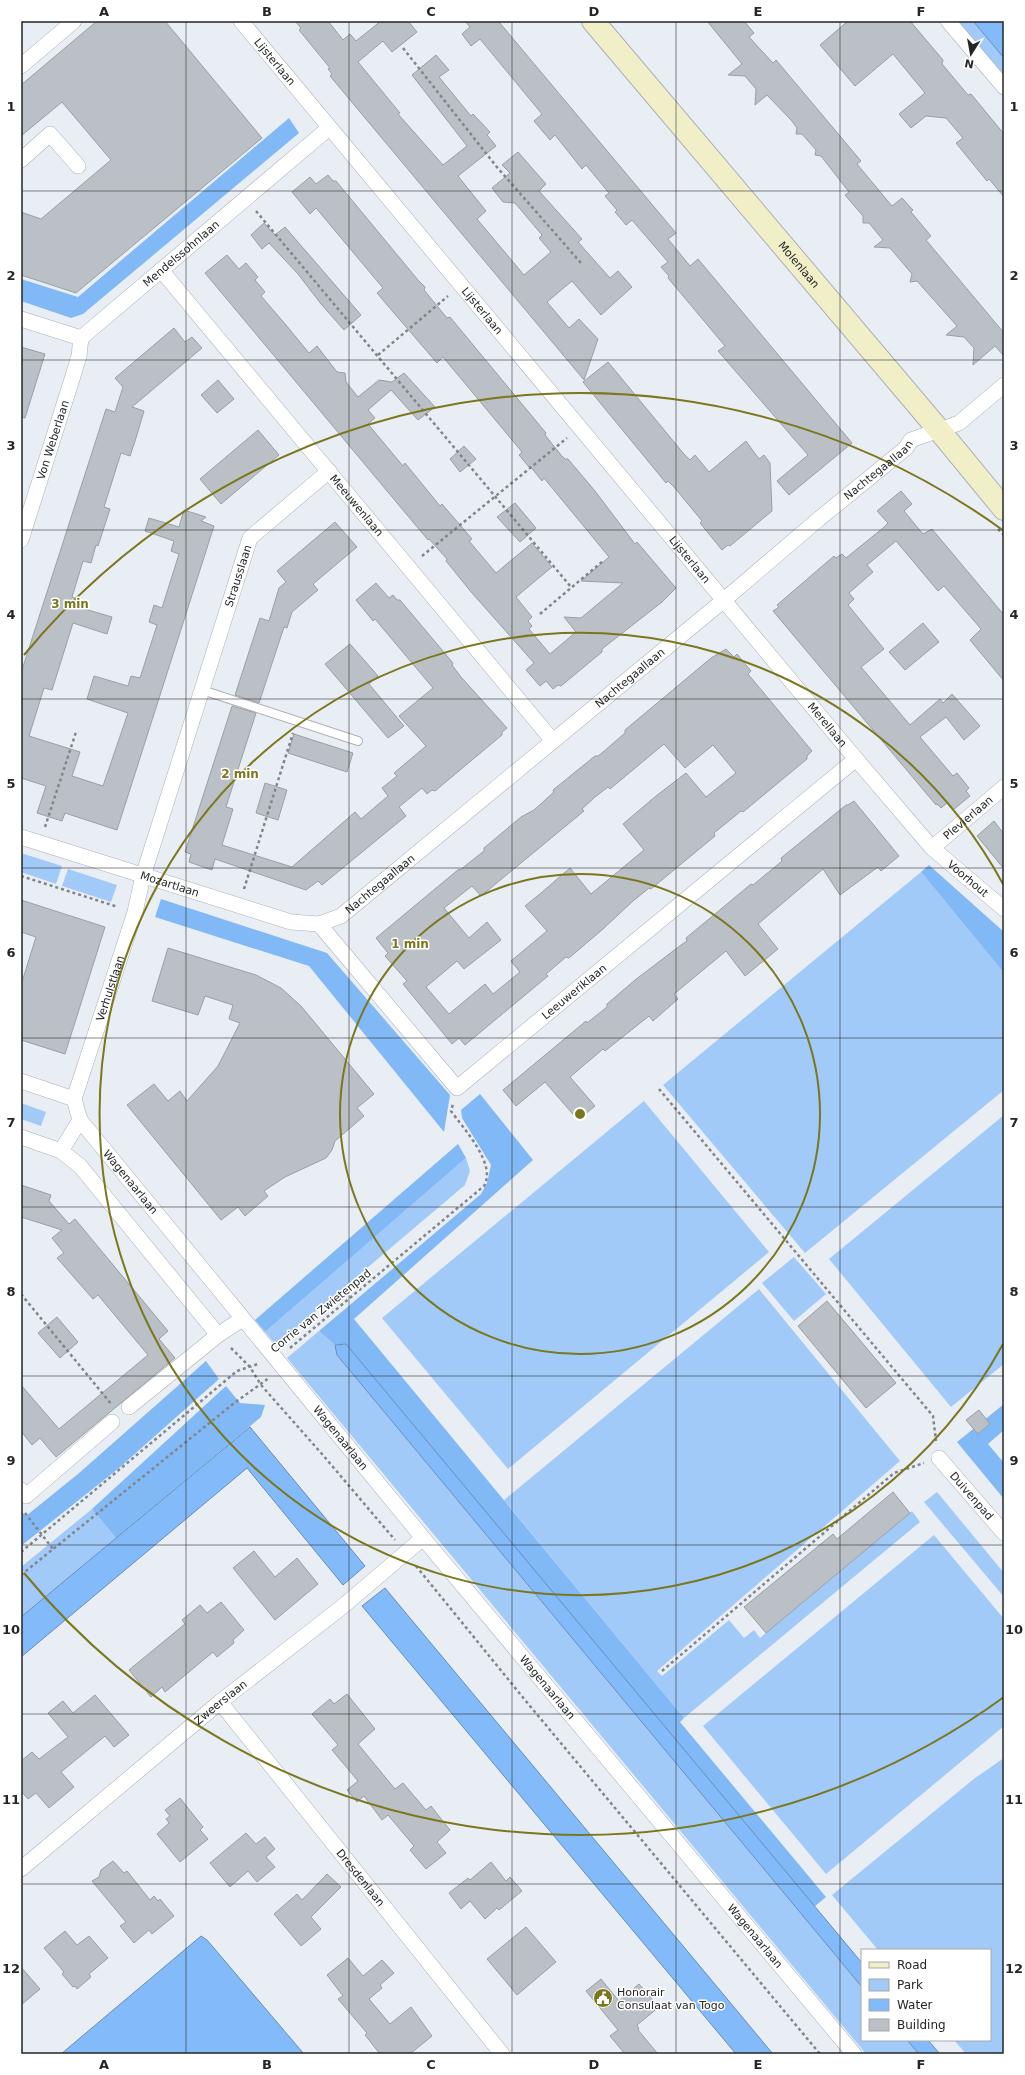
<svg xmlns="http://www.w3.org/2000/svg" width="1025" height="2075" font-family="'DejaVu Sans',sans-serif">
	<rect width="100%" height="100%" fill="#e9eef5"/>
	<g fill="#a2caf8">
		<polygon points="957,21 973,21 1004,58 1004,78"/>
		<polygon points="21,853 62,866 56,884 21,872"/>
		<polygon points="68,869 117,885 111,902 62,886"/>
		<polygon points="921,872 1004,973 1004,1090 805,1253 663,1085"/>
		<polygon points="644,1101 769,1252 508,1469 382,1318"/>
		<polygon points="21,1103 46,1112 41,1126 21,1119"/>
		<polygon points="1004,1115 1004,1364 951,1407 829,1259"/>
		<polygon points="466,1158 470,1171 465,1185 276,1345 265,1332"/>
		<polygon points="794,1257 826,1294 794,1321 762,1283"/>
		<polygon points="759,1289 900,1461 657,1671 662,1676 729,1620 744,1638 754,1630 760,1638 912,1511 920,1522 684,1718 504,1500"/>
		<polygon points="319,1331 335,1345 337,1355 862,1987 862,2040 907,2040 919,2054 866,2054 287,1358"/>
		<polygon points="937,1492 1004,1573 1004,1597 924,1502"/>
		<polygon points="92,1509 116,1538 21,1617 21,1567"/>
		<polygon points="934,1535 1004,1619 1004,1726 826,1874 703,1726"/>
		<polygon points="1004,1758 1004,2054 966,2054 954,2040 990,2040 990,1950 878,1950 832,1895 975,1778"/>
	</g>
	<g fill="#81b8f6">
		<polygon points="289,118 299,133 83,314 71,318 21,301 21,279 78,297"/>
		<polygon points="929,865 1004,932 1004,973 921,872"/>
		<polygon points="161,899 327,953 450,1095 444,1132 309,966 155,917"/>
		<polygon points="480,1094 533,1160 354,1319 684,1718 680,1722 826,1897 814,1907 346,1344 335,1345 319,1331 481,1194 487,1183 491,1165 462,1118 461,1110"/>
		<polygon points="458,1144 466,1158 265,1332 255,1320"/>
		<polygon points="206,1361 219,1379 119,1468 21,1546 21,1511 26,1516 78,1474"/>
		<polygon points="226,1386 240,1403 265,1405 261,1417 116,1538 92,1509"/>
		<polygon points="1004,1404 1004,1430 988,1444 1004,1463 1004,1499 957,1442"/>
	</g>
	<g fill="#83baf9" stroke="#668dba">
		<polygon points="973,21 1004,21 1004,58"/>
		<polygon points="346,1344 862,1963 862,1987 337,1355 335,1345"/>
		<polygon points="250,1427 365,1566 343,1585 247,1468 21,1657 21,1617"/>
		<polygon points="385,1588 773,2054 736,2054 362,1606"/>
		<polygon points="201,1936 207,1940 304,2054 61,2054"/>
		<polygon points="907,2040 928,2040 940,2054 919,2054"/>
	</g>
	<g fill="#bbc0c6" stroke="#9a9fa5" fill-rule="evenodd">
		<polygon points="97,21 165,21 262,138 76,293 21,275 21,212 41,219 111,160 62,102 21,136 21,85"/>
		<polygon points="295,21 328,21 343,40 350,34 356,41 381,21 408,21 417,32 392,52 383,41 358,62 400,113 398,114 443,165 467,146 412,75 436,55 449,70 439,77 471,116 473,114 490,132 487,135 496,146 458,176 486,211 477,219 524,275 551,252 539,238 542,235 515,203 503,202 492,188 510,173 502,165 518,152 546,184 539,191 582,239 578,242 610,278 618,271 632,287 601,315 572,281 547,302 569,328 579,319 598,339 584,380 330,76 332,74 328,69 330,68 299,30 301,28"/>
		<polygon points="465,21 501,21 499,22 676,233 668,239 690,266 698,259 852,443 789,495 777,481 808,455 718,351 725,346 668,278 669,276 661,267 668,262 632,220 626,225 615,212 617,210 605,196 609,193 586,165 582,169 555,135 550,140 534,121 542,114 480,39 471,46 462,34 470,27"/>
		<polygon points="707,21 744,21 754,33 749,37 773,63 776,60 861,161 857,164 892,206 902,198 913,210 911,212 931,236 926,240 1004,333 1004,356 995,346 973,365 974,348 964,337 946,335 957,326 917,281 910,282 912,274 890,248 874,247 883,240 869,223 863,223 863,216 845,195 849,192 821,156 815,155 816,150 802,134 796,134 797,128 791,120 767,95 755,105 756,89 745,76 728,75 742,64"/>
		<polygon points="848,21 910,21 943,60 942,64 968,95 971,94 1004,134 1004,197 989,179 987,181 956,143 963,138 946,118 926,116 911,128 899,114 925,93 893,54 855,86 820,45"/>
		<polygon points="328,175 333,181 336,181 418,280 425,287 424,290 447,318 450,317 546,433 545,435 561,455 565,459 568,459 595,491 635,544 637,542 676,588 662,602 607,645 602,649 602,652 561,686 558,685 553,689 546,681 540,686 526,670 534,663 472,593 446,561 447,559 429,539 428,540 205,273 227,255 239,269 246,263 258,277 255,280 265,292 261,296 286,325 309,353 317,346 337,372 345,373 346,382 358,397 379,380 392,382 404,373 415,385 435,407 418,420 391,390 368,410 375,418 368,424 403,466 405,463 440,506 442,504 472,539 469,541 496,573 532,543 552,567 516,597 532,617 528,621 532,626 529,629 550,654 576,632 564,617 581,618 623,583 581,581 609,557 544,478 542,481 530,466 529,467 519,455 522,452 443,357 437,363 388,306 377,293 383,288 316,208 310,214 292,192 310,177 316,184"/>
		<polygon points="264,223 275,235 285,227 361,315 344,330 321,304 298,274 269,243 262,249 251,235"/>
		<polygon points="174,328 185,342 192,337 202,348 132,407 144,411 136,438 130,456 121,453 104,507 110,509 98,546 96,545 91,563 83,561 72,597 80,600 78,607 112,617 107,634 73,623 52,690 44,688 29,736 80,752 72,776 103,786 128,713 87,699 94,676 128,686 131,676 140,678 157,625 149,622 154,605 162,608 179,554 171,551 174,541 145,531 149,518 179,527 184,510 206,517 201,521 214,526 117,830 65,813 62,821 37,813 46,786 21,778 21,673 106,409 115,412 123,387 115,378"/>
		<polygon points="21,347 45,354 25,418 21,417"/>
		<polygon points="608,362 684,454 690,460 695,455 709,472 746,441 759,459 764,455 770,463 772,511 730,546 728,545 722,550 700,523 702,521 674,487 668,481 666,483 583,382"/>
		<polygon points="218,380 234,399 217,413 201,395"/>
		<polygon points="258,430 279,455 221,504 200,479"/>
		<polygon points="464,446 476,459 460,472 450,459"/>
		<polygon points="901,491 912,504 904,511 923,534 932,529 1004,615 1004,681 970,640 981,629 944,586 938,591 896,541 867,565 873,572 849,593 854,599 848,605 884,649 861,667 910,725 940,699 943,703 952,694 980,726 964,740 946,717 920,737 953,776 957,773 969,788 966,791 970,796 953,810 947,803 941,808 937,804 936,805 773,611 779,607 777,605 834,556 836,558 842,554 846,558 883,528 888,523 877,511"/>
		<polygon points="515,503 536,528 520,542 497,517"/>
		<polygon points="335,522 357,547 313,584 318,590 292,612 287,628 284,627 259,703 235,695 260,618 269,621 279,588 286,582 277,571"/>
		<polygon points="376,583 389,598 393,595 397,600 400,600 453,663 452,665 461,677 507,728 502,732 502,735 435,791 432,790 427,794 422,788 399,807 406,816 322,885 318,881 306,890 215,859 212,870 189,862 191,854 185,852 232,706 256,713 226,807 233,809 222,845 292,867 355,812 361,819 388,796 382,788 397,776 394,773 426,746 399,716 433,688 375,619 373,621 356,600"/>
		<polygon points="923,623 939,642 905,670 889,652"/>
		<polygon points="350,644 378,676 369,684 404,726 388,738 325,664"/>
		<path d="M 726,649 L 734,657 L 737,654 L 751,671 L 748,674 L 812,751 L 807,756 L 807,759 L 743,812 L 741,811 L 735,816 L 714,833 L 715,836 L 651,889 L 649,888 L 633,901 L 603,929 L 569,958 L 566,957 L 546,974 L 548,976 L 465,1045 L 459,1038 L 452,1044 L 403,984 L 407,981 L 385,956 L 388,953 L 376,938 L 459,869 L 460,870 L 484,851 L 484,848 L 521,817 L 534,810 L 554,792 L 553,790 L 595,756 L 598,756 L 603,752 L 625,733 L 625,730 L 711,658 ZM 664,744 L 685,768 L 713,745 L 736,773 L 706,797 L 686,773 L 656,796 L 623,824 L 644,850 L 591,894 L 570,868 L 541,893 L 525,906 L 547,931 L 511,961 L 520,972 L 493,994 L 485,984 L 449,1014 L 426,987 L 457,961 L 464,969 L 501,940 L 487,922 L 469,938 L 444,908 L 472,886 L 481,896 L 584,811 L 582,809 L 595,797 L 608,787 L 610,789 Z"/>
		<polygon points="294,734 353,753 347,772 288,753"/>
		<polygon points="265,783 287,790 278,820 256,813"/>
		<polygon points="854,801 899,856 881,871 878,867 840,895 823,869 758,924 778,949 745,976 726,951 674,994 678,999 653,1021 649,1016 605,1051 603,1049 570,1077 595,1106 578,1120 545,1082 516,1106 503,1090 586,1021 587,1023 607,1007 607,1004 635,980 681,945 687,941 686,938 709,919 751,884 753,885 782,861 781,858 846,805 848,805"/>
		<polygon points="994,821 1004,834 1004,869 977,836"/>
		<polygon points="21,900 105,927 65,1054 21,1040 21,985 36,937 21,932"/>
		<polygon points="168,948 256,975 281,988 301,1006 374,1094 357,1108 364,1116 335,1141 332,1150 326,1158 285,1177 264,1191 268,1196 245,1216 238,1207 221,1220 127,1105 154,1084 168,1101 180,1091 187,1101 218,1066 240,1023 229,1019 233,1005 205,996 198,1015 152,1001"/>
		<polygon points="21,1185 51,1195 49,1201 69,1224 75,1219 168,1331 159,1339 175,1358 56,1457 40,1438 32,1445 21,1431 21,1385 59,1429 148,1355 98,1295 93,1299 57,1258 64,1253 52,1238 62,1230 21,1217"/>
		<polygon points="827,1301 896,1383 866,1408 798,1326"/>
		<polygon points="57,1317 78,1342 60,1358 38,1333"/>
		<polygon points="979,1410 990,1424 978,1434 966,1420"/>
		<polygon points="893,1492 910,1513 766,1633 744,1607 833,1534 837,1539"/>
		<polygon points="254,1551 275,1577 297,1558 318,1584 275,1620 233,1568"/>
		<polygon points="221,1602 244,1630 233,1640 234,1643 217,1657 213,1652 165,1692 162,1687 151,1697 129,1670 185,1624 182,1620 200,1605 207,1613"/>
		<polygon points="347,1694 375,1729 358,1744 395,1789 403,1783 426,1810 431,1806 450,1830 437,1842 446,1853 426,1869 410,1850 414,1846 388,1815 382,1820 364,1796 357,1802 347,1790 358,1781 332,1750 338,1745 312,1714 330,1699 334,1704"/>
		<polygon points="95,1695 129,1735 114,1747 105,1736 61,1772 74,1787 49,1808 36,1793 28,1799 21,1791 21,1761 32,1752 39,1759 68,1737 48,1713 63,1701 73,1713"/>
		<polygon points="180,1798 203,1827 200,1830 208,1839 180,1862 157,1834 169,1823 166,1819 170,1816 165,1810"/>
		<polygon points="246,1833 256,1844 265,1837 275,1849 266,1857 275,1867 257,1882 248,1871 230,1887 210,1863"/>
		<polygon points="113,1861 124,1873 127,1871 150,1900 154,1896 158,1901 160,1899 174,1916 152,1934 149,1930 134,1943 120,1926 126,1922 92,1881 99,1877 101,1870"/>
		<polygon points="491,1862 506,1881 510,1877 522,1891 499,1910 497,1908 485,1919 470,1901 461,1909 449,1893 468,1878 470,1880"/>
		<polygon points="327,1874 341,1887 311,1917 321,1929 301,1946 274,1914 297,1894 302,1900"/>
		<polygon points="526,1927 556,1962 517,1995 487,1959"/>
		<polygon points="65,1931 77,1945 89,1936 108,1958 89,1974 91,1977 77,1989 75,1986 73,1987 62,1974 64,1972 44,1948"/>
		<polygon points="348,1958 363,1976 382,1960 394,1973 380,1985 382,1988 369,1999 390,2024 411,2007 432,2036 410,2054 380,2054 365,2035 367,2033 338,1999 343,1996 327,1975"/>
		<polygon points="21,1967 40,1989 21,2005"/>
		<polygon points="601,1979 619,2001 639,1984 659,2007 637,2025 639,2029 638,2030 658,2054 625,2054 610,2036 618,2030 586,1991"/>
	</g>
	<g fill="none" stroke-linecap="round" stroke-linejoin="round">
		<defs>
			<polyline id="lane" points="202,690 358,741"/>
			<g id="street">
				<path id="s1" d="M 241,21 L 856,759 L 932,848 L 1004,909"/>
				<polyline points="948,21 1004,87"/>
				<polyline points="21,66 74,21"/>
				<polyline points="21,160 50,134 78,166"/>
				<path id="s2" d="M 161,270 L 553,741"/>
				<path id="s3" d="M 21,319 L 81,338 L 329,128"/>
				<path id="s4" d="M 21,540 L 73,376 L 79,356 L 81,338"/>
				<path id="s5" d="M 21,837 L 291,922 L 319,924 L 341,916 L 724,600 L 820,518 L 906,448 L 911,440 L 959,423 L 1004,385"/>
				<path id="s6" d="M 932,848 L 1004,787"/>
				<path id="s7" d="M 319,924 L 457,1088 L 856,759"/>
				<polyline points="21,1081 74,1099"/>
				<path id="s8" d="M 80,1120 L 423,1538 L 854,2054"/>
				<path id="s9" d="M 21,1137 L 61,1151 L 80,1120 L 74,1099 L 135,912 L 143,876 L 250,538 L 329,471"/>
				<polyline points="61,1151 80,1166 218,1335"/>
				<polyline points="129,1407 218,1335 242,1319"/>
				<path id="s10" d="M 939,1458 L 1004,1533"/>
				<polyline points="21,1490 26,1496 112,1422"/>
				<path id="s11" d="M 220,1702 L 502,2054"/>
				<path id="s12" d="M 21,1869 L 220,1702 L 342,1607 L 423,1538"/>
			</g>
			<g id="secondary">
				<path id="s13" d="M 593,21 L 939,430 L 1004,509"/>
			</g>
		</defs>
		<use href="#lane" stroke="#abb0b6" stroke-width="10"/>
		<use href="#street" stroke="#abb0b6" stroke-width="16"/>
		<use href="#secondary" stroke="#abb0b6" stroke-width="24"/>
		<g stroke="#818589" stroke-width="2.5" stroke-dasharray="3 3" stroke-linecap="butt">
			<polyline points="403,48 496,166 581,263"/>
			<polyline points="256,211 571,587"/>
			<polyline points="378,355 448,296"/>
			<polyline points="998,529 1004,535"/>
			<polyline points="422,556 567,438"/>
			<polyline points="540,614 603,561"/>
			<polyline points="45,827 76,732"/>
			<polyline points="21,876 118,907"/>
			<polyline points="244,889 293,733"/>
			<polyline points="659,1089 933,1416 936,1441"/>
			<polyline points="21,1294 112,1405"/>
			<polyline points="231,1348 250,1367 261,1385 322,1454 395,1540"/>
			<path d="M 290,1348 L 484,1186 C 497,1164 463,1128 451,1111 L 453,1104"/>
			<polyline points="25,1513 53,1549"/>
			<polyline points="21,1552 237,1371 258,1364"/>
			<polyline points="416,1566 525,1700 820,2054"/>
			<polyline points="21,1575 233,1404 269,1378"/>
			<polyline points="662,1671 894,1473 924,1463"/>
		</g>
		<use href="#lane" stroke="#fff" stroke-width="8"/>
		<use href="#street" stroke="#fff" stroke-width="15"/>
		<use href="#secondary" stroke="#f1efc8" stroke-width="22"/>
	</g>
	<path fill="none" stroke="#232527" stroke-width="1" stroke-opacity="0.55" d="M 186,21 L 186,2054M 349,21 L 349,2054M 512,21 L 512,2054M 676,21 L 676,2054M 840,21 L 840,2054M 21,191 L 1004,191M 21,360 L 1004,360M 21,530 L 1004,530M 21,699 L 1004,699M 21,868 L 1004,868M 21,1038 L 1004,1038M 21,1207 L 1004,1207M 21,1376 L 1004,1376M 21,1545 L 1004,1545M 21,1714 L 1004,1714M 21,1884 L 1004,1884"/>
	<g fill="none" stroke="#7a771c" stroke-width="2">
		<circle cx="580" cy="1114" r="240"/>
		<path d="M1003 1344A481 481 0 1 1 1003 884"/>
		<path d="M1004 1697A721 721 0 0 1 24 1573M24 655A721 721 0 0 1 1004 531"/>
	</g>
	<defs>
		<symbol id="civic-disc" viewBox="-11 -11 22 22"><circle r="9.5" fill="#7a771c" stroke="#fff"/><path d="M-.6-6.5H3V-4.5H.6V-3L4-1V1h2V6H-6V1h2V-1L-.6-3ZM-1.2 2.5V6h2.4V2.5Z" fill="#fff"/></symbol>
	</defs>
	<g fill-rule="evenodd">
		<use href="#civic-disc" x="592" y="1987" width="22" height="22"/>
	</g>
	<g text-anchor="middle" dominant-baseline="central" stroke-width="3" stroke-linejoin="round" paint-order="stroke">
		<g font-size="11" fill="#232527" stroke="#fff">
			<text stroke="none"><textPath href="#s1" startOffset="53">Lijsterlaan</textPath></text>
			<text stroke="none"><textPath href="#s3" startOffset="194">Mendelssohnlaan</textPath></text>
			<text stroke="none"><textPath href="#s13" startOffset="319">Molenlaan</textPath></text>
			<text stroke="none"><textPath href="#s1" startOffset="377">Lijsterlaan</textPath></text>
			<text stroke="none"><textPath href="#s4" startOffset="105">Von Weberlaan</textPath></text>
			<text stroke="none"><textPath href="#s5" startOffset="1033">Nachtegaallaan</textPath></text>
			<text stroke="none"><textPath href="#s2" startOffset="306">Meeuwenlaan</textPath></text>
			<text stroke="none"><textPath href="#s1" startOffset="701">Lijsterlaan</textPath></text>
			<text stroke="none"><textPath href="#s9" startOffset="649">Strausslaan</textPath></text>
			<text stroke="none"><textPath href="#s5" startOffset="709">Nachtegaallaan</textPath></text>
			<text stroke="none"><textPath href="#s1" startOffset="916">Merellaan</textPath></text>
			<text stroke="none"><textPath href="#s6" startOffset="47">Plevierlaan</textPath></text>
			<text stroke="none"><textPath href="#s1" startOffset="1125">Voorhout</textPath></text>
			<text stroke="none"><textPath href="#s5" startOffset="385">Nachtegaallaan</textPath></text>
			<text stroke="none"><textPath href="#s5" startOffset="156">Mozartlaan</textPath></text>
			<text stroke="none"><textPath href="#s9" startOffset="217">Verhulstlaan</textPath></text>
			<text stroke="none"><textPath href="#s7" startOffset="366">Leeuweriklaan</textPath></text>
			<text stroke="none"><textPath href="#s8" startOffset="80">Wagenaarlaan</textPath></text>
			<text transform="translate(321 1311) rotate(-39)">Corrie van Zwietenpad</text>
			<text stroke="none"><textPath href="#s8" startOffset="411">Wagenaarlaan</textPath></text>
			<text stroke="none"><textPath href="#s10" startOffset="50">Duivenpad</textPath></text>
			<text stroke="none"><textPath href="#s8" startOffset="735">Wagenaarlaan</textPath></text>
			<text stroke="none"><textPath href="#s12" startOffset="260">Zweerslaan</textPath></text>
			<text stroke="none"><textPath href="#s11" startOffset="225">Dresdenlaan</textPath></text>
			<text stroke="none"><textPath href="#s8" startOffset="1059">Wagenaarlaan</textPath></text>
		</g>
		<g font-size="11" fill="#232527" stroke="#fff" text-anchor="start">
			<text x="617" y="1992">Honorair<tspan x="617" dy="13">Consulaat van Togo</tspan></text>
		</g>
	</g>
	<circle cx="580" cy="1114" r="6" fill="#7a771c" stroke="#fff" stroke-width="2"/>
	<g font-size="12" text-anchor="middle" font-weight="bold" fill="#7a771c" stroke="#fff" stroke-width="3" stroke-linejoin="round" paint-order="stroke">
		<text x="70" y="608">3 min</text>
		<text x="240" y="778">2 min</text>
		<text x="410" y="948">1 min</text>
	</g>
	<rect width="1025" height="2075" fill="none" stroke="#ffffff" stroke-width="44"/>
	<rect x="861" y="1949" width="130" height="92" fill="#ffffff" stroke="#a7a8a9"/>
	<rect x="869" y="1962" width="20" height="6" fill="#f1efc8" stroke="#a7a8a9"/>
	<text x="897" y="1969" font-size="12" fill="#232527">Road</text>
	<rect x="869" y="1979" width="20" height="12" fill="#a2caf8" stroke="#a7a8a9"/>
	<text x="897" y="1989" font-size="12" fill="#232527">Park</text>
	<rect x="869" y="1999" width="20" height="12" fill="#83baf9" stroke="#a7a8a9"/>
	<text x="897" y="2009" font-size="12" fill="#232527">Water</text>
	<rect x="869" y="2019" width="20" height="12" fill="#bbc0c6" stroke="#a7a8a9"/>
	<text x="897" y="2029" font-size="12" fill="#232527">Building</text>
	<g transform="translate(971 54) rotate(191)" stroke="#ffffff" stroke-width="3" paint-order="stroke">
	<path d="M0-3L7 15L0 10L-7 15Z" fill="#232527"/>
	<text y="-6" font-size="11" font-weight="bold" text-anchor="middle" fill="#232527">N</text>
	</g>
	<rect x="22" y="22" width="981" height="2031" fill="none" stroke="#232527" stroke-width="1.5"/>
	<g font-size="13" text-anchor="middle" font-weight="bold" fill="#232527">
		<text x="104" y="16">A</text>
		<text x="267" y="16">B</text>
		<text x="431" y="16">C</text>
		<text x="594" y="16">D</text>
		<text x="758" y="16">E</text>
		<text x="921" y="16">F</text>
		<text x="11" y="111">1</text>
		<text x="1014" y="111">1</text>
		<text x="11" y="280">2</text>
		<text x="1014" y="280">2</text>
		<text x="11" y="450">3</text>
		<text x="1014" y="450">3</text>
		<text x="11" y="619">4</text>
		<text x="1014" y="619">4</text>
		<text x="11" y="788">5</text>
		<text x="1014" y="788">5</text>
		<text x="11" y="957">6</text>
		<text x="1014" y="957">6</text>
		<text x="11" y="1127">7</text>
		<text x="1014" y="1127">7</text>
		<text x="11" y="1296">8</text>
		<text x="1014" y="1296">8</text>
		<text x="11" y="1465">9</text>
		<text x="1014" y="1465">9</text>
		<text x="11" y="1634">10</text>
		<text x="1014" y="1634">10</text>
		<text x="11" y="1804">11</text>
		<text x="1014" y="1804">11</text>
		<text x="11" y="1973">12</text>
		<text x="1014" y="1973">12</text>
		<text x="104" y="2069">A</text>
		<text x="267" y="2069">B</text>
		<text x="431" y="2069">C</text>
		<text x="594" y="2069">D</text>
		<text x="758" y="2069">E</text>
		<text x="921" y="2069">F</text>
	</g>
</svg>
